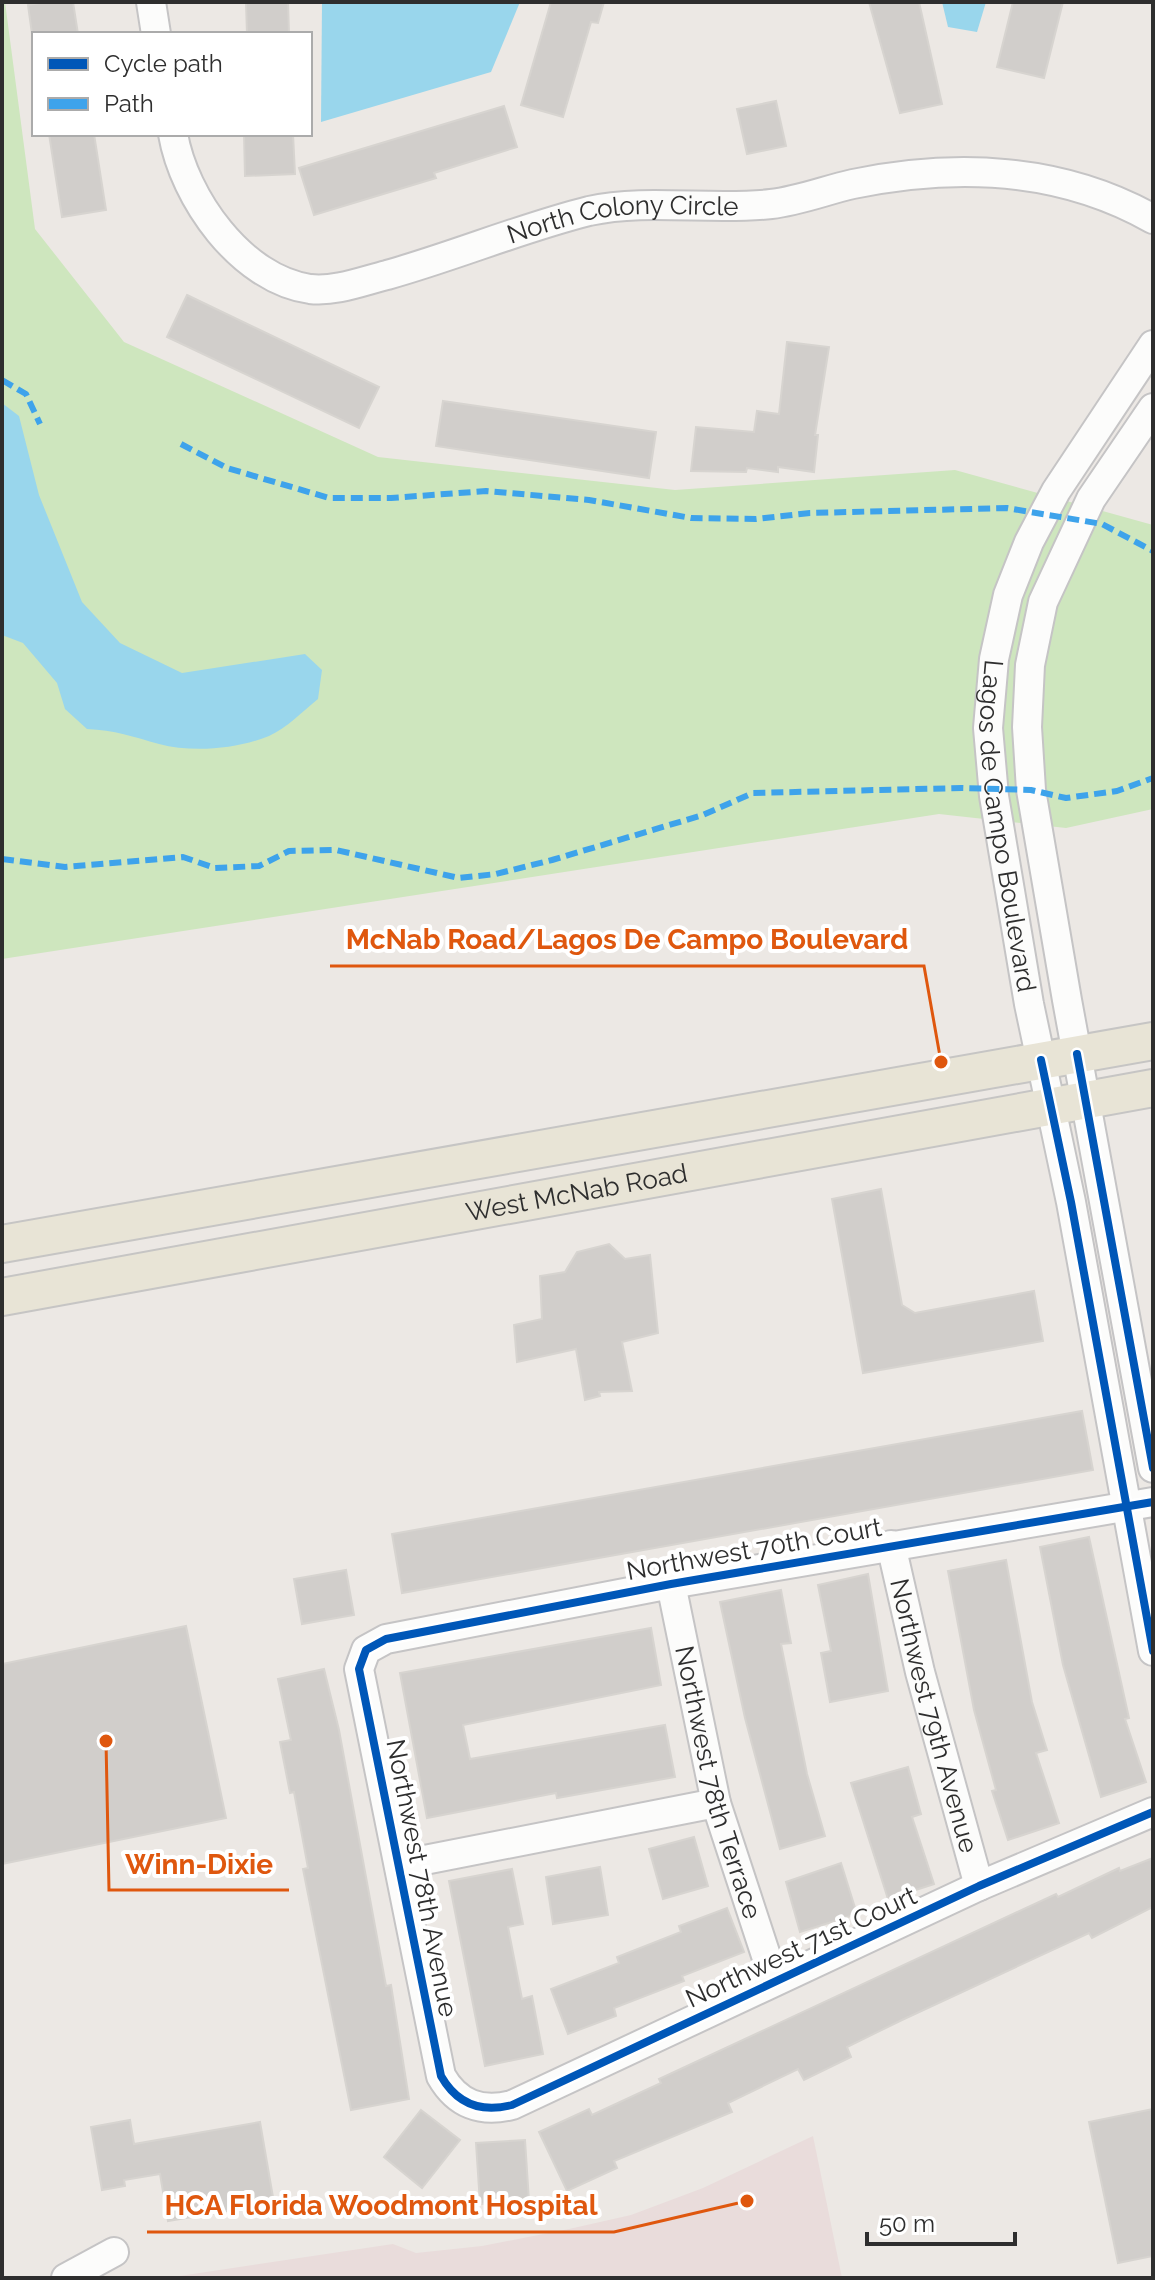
<svg xmlns="http://www.w3.org/2000/svg" width="1155" height="2280" font-family="Raleway,sans-serif">
	<rect width="100%" height="100%" fill="#ece8e4"/>
	<polygon fill="#e9dcdb" points="813,2136 842,2278 166,2278 393,2244 416,2253 482,2246 569,2229 631,2215 703,2188"/>
	<polygon fill="#cee6be" points="2,2 5,2 35,229 124,342 378,457 675,490 955,470 1153,525 1153,809 1066,828 939,814 2,959"/>
	<g fill="#99d6ec">
		<polygon points="322,2 520,2 491,72 321,122"/>
		<polygon points="942,2 986,2 977,32 948,27"/>
		<path d="M 2,403 L 19,416 L 39,495 L 82,602 L 120,643 L 182,673 L 305,654 L 322,670 L 318,699 C 303,711 287,728 269,736 C 237,749 193,753 159,744 C 134,737 114,730 87,729 L 65,709 L 57,683 L 23,643 L 2,635 Z"/>
	</g>
	<g fill="#d1cecb" stroke="#d7d4d0" stroke-width="2">
		<polygon points="46,2 73,2 78,34 32,34 28,5"/>
		<polygon points="246,2 288,2 289,34 247,34"/>
		<polygon points="551,2 604,2 598,23 591,22 563,117 521,105"/>
		<polygon points="869,2 919,2 942,104 900,113"/>
		<polygon points="1013,2 1063,2 1044,78 997,67"/>
		<polygon points="776,101 786,146 747,154 737,109"/>
		<polygon points="504,106 517,147 434,173 436,178 314,215 299,168"/>
		<polygon points="49,134 94,134 106,210 62,217"/>
		<polygon points="244,134 293,134 295,174 245,176"/>
		<polygon points="187,295 379,387 359,428 167,337"/>
		<polygon points="787,342 829,347 815,435 818,435 814,472 778,467 778,472 747,468 746,472 691,471 696,427 754,432 757,411 779,414"/>
		<polygon points="443,401 656,432 649,478 436,446"/>
		<polygon points="881,1189 902,1305 915,1313 1034,1291 1043,1341 863,1373 832,1199"/>
		<polygon points="609,1244 625,1259 650,1255 658,1333 622,1342 632,1391 599,1392 600,1396 585,1400 576,1349 517,1362 514,1325 542,1319 540,1276 565,1272 577,1252"/>
		<polygon points="1082,1411 1093,1470 402,1593 392,1534"/>
		<polygon points="1089,1537 1129,1718 1125,1719 1146,1782 1101,1797 1063,1665 1040,1547"/>
		<polygon points="1006,1560 1032,1702 1047,1750 1036,1753 1059,1823 1008,1840 992,1791 996,1790 974,1710 948,1571"/>
		<polygon points="346,1570 354,1615 302,1624 294,1579"/>
		<polygon points="868,1574 888,1691 830,1702 821,1653 831,1651 818,1585"/>
		<polygon points="781,1590 791,1643 781,1644 807,1774 825,1836 780,1849 745,1718 720,1602"/>
		<polygon points="186,1626 226,1818 2,1864 2,1664"/>
		<polygon points="651,1628 661,1685 463,1725 470,1759 665,1725 675,1777 557,1798 556,1793 427,1818 400,1673"/>
		<polygon points="324,1669 339,1730 386,1986 391,1985 409,2099 351,2110 303,1869 308,1868 294,1792 290,1793 280,1742 291,1740 278,1679"/>
		<polygon points="908,1767 921,1814 912,1817 934,1884 888,1899 851,1783"/>
		<polygon points="694,1837 708,1886 663,1899 649,1849"/>
		<polygon points="1153,1858 1153,1907 1092,1938 1089,1933 902,2020 847,2047 851,2057 804,2080 798,2069 728,2103 732,2112 614,2161 617,2168 567,2191 539,2132 589,2109 592,2115 661,2083 659,2079 1056,1894 1058,1897 1119,1868 1120,1871"/>
		<polygon points="841,1863 857,1914 800,1932 786,1882"/>
		<polygon points="600,1867 608,1915 553,1924 546,1877"/>
		<polygon points="512,1869 523,1924 508,1927 522,1999 532,1996 543,2054 485,2066 449,1881"/>
		<polygon points="727,1908 744,1952 682,1976 684,1981 614,2008 616,2016 568,2034 551,1989 619,1963 617,1957 681,1932 679,1926"/>
		<polygon points="1153,2109 1153,2256 1118,2263 1089,2122"/>
		<polygon points="421,2110 460,2140 422,2188 384,2157"/>
		<polygon points="130,2120 134,2144 260,2122 274,2203 168,2221 160,2174 124,2180 125,2186 102,2190 91,2127"/>
		<polygon points="525,2140 529,2201 480,2204 476,2143"/>
	</g>
	<g fill="none" stroke-linecap="round" stroke-linejoin="round">
		<defs>
			<g id="minor">
				<polyline points="151,2 156,34"/>
				<path id="s1" d="M 173,134 C 184,198 241,279 310,289 C 335,292 363,281 387,275 C 455,256 521,228 589,211 C 647,198 712,211 771,204 C 799,201 826,190 853,184 C 955,163 1061,167 1153,219"/>
				<path id="s2" d="M 1153,345 L 1056,491 L 1029,542 L 1008,595 L 994,659 L 988,728 L 994,796 L 1029,1004 L 1071,1202 L 1153,1651"/>
				<polyline points="1153,408 1091,499 1043,602 1030,665 1027,727 1031,790 1067,1000 1153,1468"/>
				<path d="M 1153,1502 L 671,1584 L 386,1639 L 366,1650 L 359,1669 L 441,2076 C 457,2104 481,2113 512,2105 L 979,1886 L 1153,1812"/>
				<path id="s3" d="M 891,1545 L 920,1672 L 979,1886"/>
				<path id="s4" d="M 671,1584 L 716,1803 L 774,1980"/>
				<polyline points="399,1865 716,1803"/>
				<polyline points="66,2278 114,2252"/>
			</g>
			<g id="major">
				<polyline points="2,1244 1153,1041"/>
				<path id="s5" d="M 2,1297 L 1153,1088"/>
			</g>
		</defs>
		<use href="#minor" stroke="#c5c4c5" stroke-width="32"/>
		<use href="#major" stroke="#c6c5c4" stroke-width="40"/>
		<use href="#minor" stroke="#fcfcfb" stroke-width="28"/>
		<use href="#major" stroke="#e8e4d6" stroke-width="36"/>
		<g stroke="#3ea3eb" stroke-width="6" stroke-dasharray="12 6" stroke-linecap="butt">
			<polyline points="2,380 26,394 40,424"/>
			<polyline points="181,444 227,468 329,498 391,498 486,491 589,500 691,518 756,519 810,513 1007,508 1102,524 1153,551"/>
			<polyline points="2,859 65,867 183,857 215,868 259,866 289,851 336,850 459,878 496,874 552,860 703,815 753,793 962,788 1031,790 1066,798 1117,791 1153,778"/>
		</g>
		<defs>
			<g id="cycleway">
				<polyline points="1077,1054 1153,1468"/>
				<polyline points="1041,1060 1071,1202 1153,1651"/>
				<path d="M 1153,1502 L 671,1584 L 386,1639 L 366,1650 L 359,1669 L 441,2076 C 457,2104 481,2113 512,2105 L 979,1886 L 1153,1812"/>
			</g>
		</defs>
		<use href="#cycleway" stroke="#fff" stroke-width="13"/>
		<use href="#cycleway" stroke="#0057b8" stroke-width="8"/>
	</g>
	<g text-anchor="middle" dominant-baseline="central" stroke-width="8" stroke-linejoin="round" paint-order="stroke">
		<g font-size="26" fill="#2e2e2e" stroke="#fff">
			<text stroke="none"><textPath href="#s1" startOffset="542">North Colony Circle</textPath></text>
			<text stroke="none"><textPath href="#s2" startOffset="524">Lagos de Campo Boulevard</textPath></text>
			<text stroke="none"><textPath href="#s5" startOffset="584">West McNab Road</textPath></text>
			<text transform="translate(754 1549) rotate(-10)">Northwest 70th Court</text>
			<text stroke="none"><textPath href="#s3" startOffset="176">Northwest 79th Avenue</textPath></text>
			<text stroke="none"><textPath href="#s4" startOffset="204">Northwest 78th Terrace</textPath></text>
			<text transform="translate(422 1878) rotate(79)">Northwest 78th Avenue</text>
			<text transform="translate(801 1947) rotate(-25)">Northwest 71st Court</text>
		</g>
	</g>
	<path fill="none" stroke="#df570e" stroke-width="3" d="M941 1062L924 966H330M106 1741L109 1890H289M747 2201L614 2232H147"/>
	<g fill="#df570e" stroke="#fff" stroke-width="3">
		<circle cx="941" cy="1062" r="8"/>
		<circle cx="106" cy="1741" r="8"/>
		<circle cx="747" cy="2201" r="8"/>
	</g>
	<g font-size="28" text-anchor="middle" font-weight="bold" fill="#df570e" stroke="#fff" stroke-width="8" stroke-linejoin="round" paint-order="stroke">
		<text x="627" y="949">McNab Road/Lagos De Campo Boulevard</text>
		<text x="199" y="1874">Winn-Dixie</text>
		<text x="381" y="2215">HCA Florida Woodmont Hospital</text>
	</g>
	<rect width="1155" height="2280" fill="none" stroke="#2e2e2e" stroke-width="8"/>
	<rect x="32" y="32" width="280" height="104" fill="#ffffff" stroke="#ababab" stroke-width="2"/>
	<rect x="48" y="58" width="40" height="12" fill="#0057b8" stroke="#ababab" stroke-width="2"/>
	<text x="104" y="72" font-size="24" fill="#2e2e2e">Cycle path</text>
	<rect x="48" y="98" width="40" height="12" fill="#3ea3eb" stroke="#ababab" stroke-width="2"/>
	<text x="104" y="112" font-size="24" fill="#2e2e2e">Path</text>
	<path d="M867 2232v12h148v-12" fill="none" stroke="#2e2e2e" stroke-width="4"/>
	<text x="879" y="2232" font-size="24" fill="#2e2e2e" stroke="#ffffff" stroke-width="6" paint-order="stroke">50 m</text>
</svg>
